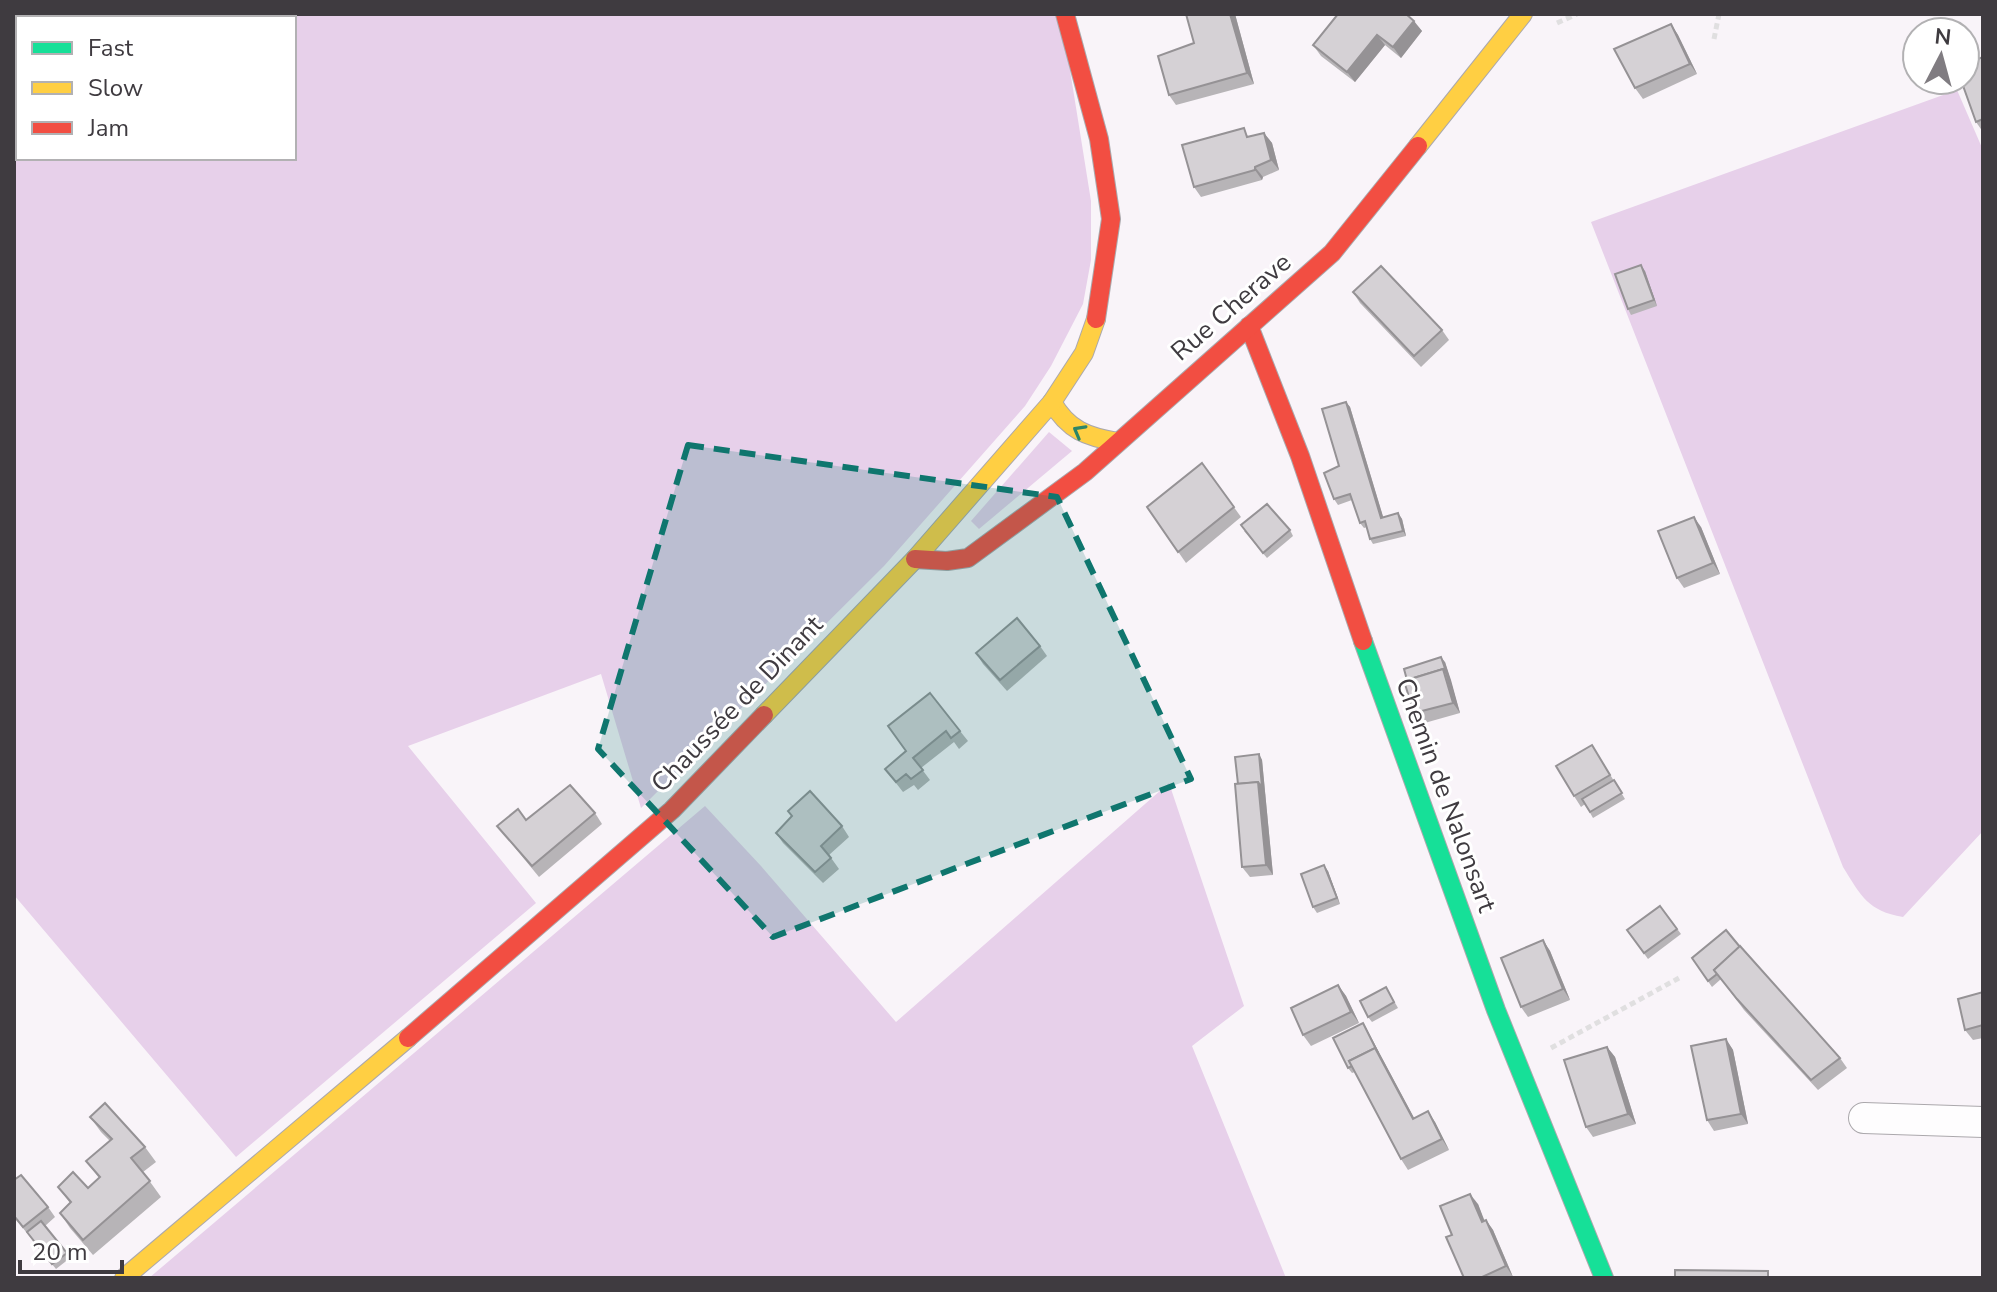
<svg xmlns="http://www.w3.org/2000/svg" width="1997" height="1292" font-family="'Nunito Sans',sans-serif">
	<rect width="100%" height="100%" fill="#f9f4f9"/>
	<g fill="#e7d0ea" fill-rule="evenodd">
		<path d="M 14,14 L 1061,14 L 1091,201 L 1091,260 L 1083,304 L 1051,366 L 1025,406 L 884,566 L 641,808 L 601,674 L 408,746 L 536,903 L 236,1157 L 14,895 ZM 18,18 L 294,18 L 294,158 L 18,158 Z"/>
		<path d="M 1957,90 L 1983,150 L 1983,831 L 1903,917 C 1868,911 1861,896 1843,867 L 1591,222 Z"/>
		<polygon points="1049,432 1072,451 979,529 971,521"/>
		<polygon points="1169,783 1244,1006 1192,1046 1286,1278 149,1278 705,806 761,866 896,1022"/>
	</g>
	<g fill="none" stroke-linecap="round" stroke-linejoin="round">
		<defs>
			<polyline id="street" points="1864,1118 1983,1122"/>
			<polyline id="fast" points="1363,641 1496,1010 1604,1278"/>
			<g id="slow">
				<polyline points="1418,146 1523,14"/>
				<path d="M 1052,402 C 1068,430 1087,437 1118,442"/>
				<polyline points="764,715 915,559 1052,402 1084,353 1096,319"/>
				<polyline points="124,1278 408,1038"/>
			</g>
			<g id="jam">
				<polyline points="1065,14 1099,139 1111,219 1096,319"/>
				<polyline points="1249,326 1300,456 1363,641"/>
				<polyline points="915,559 947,561 968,558 1085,472 1332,253 1418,146"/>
				<polyline points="408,1038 672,810 764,715"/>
			</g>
		</defs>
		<use href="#street" stroke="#aba8ac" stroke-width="32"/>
		<use href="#fast" stroke="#aba8ac" stroke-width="20"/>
		<use href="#slow" stroke="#aba8ac" stroke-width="20"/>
		<use href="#jam" stroke="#aba8ac" stroke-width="20"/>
		<g stroke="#e0dfe0" stroke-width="5" stroke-dasharray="6 4" stroke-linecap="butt">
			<polyline points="1557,23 1577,14"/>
			<polyline points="1714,39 1719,14"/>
			<polyline points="1551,1048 1679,978"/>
		</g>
		<use href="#street" stroke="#fefdfe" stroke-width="30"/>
		<use href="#fast" stroke="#16e098" stroke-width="18"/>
		<use href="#slow" stroke="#ffcf43" stroke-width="18"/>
		<use href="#jam" stroke="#f24e42" stroke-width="18"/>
	</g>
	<g fill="#b7b4b7">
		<polygon points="1186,14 1235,14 1254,84 1176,105 1169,95 1194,43"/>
		<polygon points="1335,14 1406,14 1422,31 1401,58 1385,45 1355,82 1321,56 1313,45 1337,15"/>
		<polygon points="1671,24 1678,35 1697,74 1643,99 1635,88"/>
		<polygon points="1983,57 1983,132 1976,122"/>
		<polygon points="1264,133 1272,143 1279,170 1263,177 1262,180 1201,197 1194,187 1250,136"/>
		<polygon points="1645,271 1657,306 1631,315 1628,309"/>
		<polygon points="1353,292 1442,330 1449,340 1421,367 1360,303"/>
		<polygon points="1346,402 1350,407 1383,517 1398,513 1402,519 1406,536 1373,544 1370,539 1367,527 1364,528 1360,523 1352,500 1338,505 1334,499"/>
		<polygon points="1202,463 1241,517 1186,563 1147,507"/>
		<polygon points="1701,527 1720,574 1684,588 1677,578"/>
		<polygon points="1290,530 1293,536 1267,558 1244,531"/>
		<polygon points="1040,646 1047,656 1007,691 983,664 976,653"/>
		<polygon points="1445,662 1460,713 1421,724 1414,713 1407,680"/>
		<polygon points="888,726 960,731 968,741 959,749 954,742 921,768 930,780 918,790 914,785 903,792 885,769 906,751"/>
		<polygon points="1592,745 1625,799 1593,818 1585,804 1581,807 1574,796"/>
		<polygon points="1259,754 1262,760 1273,875 1250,877 1242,867 1238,784"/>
		<polygon points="788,811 842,826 849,837 829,855 839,869 823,883 783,843 776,833 792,817"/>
		<polygon points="595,813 602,824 539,877 497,826 526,820"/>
		<polygon points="1328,871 1340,904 1317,913 1313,907"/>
		<polygon points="1660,906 1681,934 1648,959 1627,930"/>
		<polygon points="1543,940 1550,951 1570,1000 1528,1017 1521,1007"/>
		<polygon points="1740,947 1840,1058 1847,1068 1818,1090 1744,1010 1721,979 1712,987 1692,958"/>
		<polygon points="1338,985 1346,996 1359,1023 1311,1046 1303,1035"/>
		<polygon points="1386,987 1398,1008 1372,1022 1368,1017"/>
		<polygon points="1983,992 1983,1038 1973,1040 1965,1030"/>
		<polygon points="1366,1028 1414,1118 1435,1122 1449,1150 1408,1170 1401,1159 1355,1072 1352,1073 1348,1068"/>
		<polygon points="1726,1039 1733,1050 1748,1124 1714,1131 1707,1120"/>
		<polygon points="1607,1047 1615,1057 1636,1124 1593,1137 1586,1127"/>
		<polygon points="90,1117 145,1147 156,1162 143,1172 161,1197 93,1255 70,1228 60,1213 70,1203 58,1187 88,1188 99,1178 86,1161 110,1141 101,1132"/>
		<polygon points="14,1180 48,1207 55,1217 45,1226 70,1258 56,1269 14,1217"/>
		<polygon points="1478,1204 1484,1221 1486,1220 1493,1230 1513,1277 1511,1278 1464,1278 1452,1235"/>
	</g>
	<g fill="#959295">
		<polygon points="1230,14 1235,14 1254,84 1247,73"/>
		<polygon points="1414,21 1422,31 1401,58 1393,47"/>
		<polygon points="1671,24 1678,35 1697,74 1690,64"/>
		<polygon points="1377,35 1385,45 1355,82 1347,72"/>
		<polygon points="1264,133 1272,143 1279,170 1271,160"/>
		<polygon points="1255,167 1263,177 1262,180 1255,170"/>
		<polygon points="1641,265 1645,271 1657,306 1654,300"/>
		<polygon points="1346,402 1350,407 1385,523 1381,518"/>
		<polygon points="1398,513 1402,519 1406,536 1403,531"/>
		<polygon points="1694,517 1701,527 1720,574 1713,563"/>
		<polygon points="1441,657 1445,662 1451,680 1460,713 1453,703"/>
		<polygon points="1259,754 1262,760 1273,875 1266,865 1258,782"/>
		<polygon points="1324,865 1328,871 1340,904 1337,898"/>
		<polygon points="1543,940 1550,951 1570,1000 1563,989"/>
		<polygon points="1338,985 1346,996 1359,1023 1351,1012"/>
		<polygon points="1363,1023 1366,1028 1420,1129 1413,1119 1375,1048"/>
		<polygon points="1726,1039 1733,1050 1748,1124 1741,1114"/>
		<polygon points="1607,1047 1615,1057 1636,1124 1628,1114"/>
		<polygon points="1428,1111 1435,1122 1449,1150 1442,1139"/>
		<polygon points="1470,1194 1478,1204 1489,1232 1482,1222"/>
		<polygon points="1486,1220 1493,1230 1513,1277 1506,1266"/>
	</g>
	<g fill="#d5d1d5" stroke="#959295" stroke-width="2">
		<polygon points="1186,14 1230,14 1247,73 1169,95 1158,56 1194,43"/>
		<polygon points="1338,14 1406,14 1414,21 1393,47 1377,35 1347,72 1313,45"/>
		<polygon points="1671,24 1690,64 1635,88 1614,49"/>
		<polygon points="1983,57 1983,119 1976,122 1961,80 1965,80 1965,64"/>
		<polygon points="1244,128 1247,137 1264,133 1271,160 1255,167 1255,170 1194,187 1182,145"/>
		<polygon points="1641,265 1654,300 1628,309 1615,274"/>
		<polygon points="1381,266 1442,330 1414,356 1353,292"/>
		<polygon points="1346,402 1381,518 1398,513 1403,531 1370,539 1365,521 1360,523 1350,494 1334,499 1324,473 1339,466 1322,409"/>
		<polygon points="1202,463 1234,507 1178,552 1147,507"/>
		<polygon points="1267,504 1290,530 1263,553 1241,525"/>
		<polygon points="1694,517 1713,563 1677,578 1658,531"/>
		<polygon points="1017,618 1040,646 1000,680 976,653"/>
		<polygon points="1441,657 1447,674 1443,669 1407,680 1404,669"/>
		<polygon points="1443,669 1453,703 1414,713 1404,681"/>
		<polygon points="930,693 960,731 951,738 946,731 913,758 923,770 911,779 906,774 896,782 885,769 906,751 888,726"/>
		<polygon points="1592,745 1610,775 1574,796 1556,766"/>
		<polygon points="1259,754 1262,787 1258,782 1238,784 1235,757"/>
		<polygon points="1614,780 1622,793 1590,812 1582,799"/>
		<polygon points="1258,782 1266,865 1242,867 1235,784"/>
		<polygon points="570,785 595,813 532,866 497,826 518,809 526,820"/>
		<polygon points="810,791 842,826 821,846 831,858 815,872 776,833 792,816 788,811"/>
		<polygon points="1324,865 1337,898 1313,907 1301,874"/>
		<polygon points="1660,906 1677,929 1644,953 1627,930"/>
		<polygon points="1726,930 1740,947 1714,970 1717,974 1708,981 1692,958"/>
		<polygon points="1543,940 1563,989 1521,1007 1501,958"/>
		<polygon points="1740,946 1840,1058 1811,1080 1737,999 1714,970"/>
		<polygon points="1338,985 1351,1012 1303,1035 1291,1008"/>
		<polygon points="1386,987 1394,1002 1368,1017 1360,1001"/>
		<polygon points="1983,992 1983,1025 1965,1030 1958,999"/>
		<polygon points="1363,1023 1378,1053 1375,1048 1349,1061 1352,1066 1348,1068 1333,1038"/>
		<polygon points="1726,1039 1741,1114 1707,1120 1691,1046"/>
		<polygon points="1607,1047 1628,1114 1586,1127 1564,1060"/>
		<polygon points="1375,1048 1413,1119 1428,1111 1442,1139 1401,1159 1349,1061"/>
		<polygon points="105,1103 145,1147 131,1158 150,1181 83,1240 60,1213 71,1202 58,1187 73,1172 88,1188 100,1177 86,1161 112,1139 90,1117"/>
		<polygon points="21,1175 48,1207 23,1227 14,1216 14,1180"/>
		<polygon points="1470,1194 1482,1222 1486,1220 1506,1266 1480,1278 1464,1278 1446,1237 1452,1235 1440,1206"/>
		<polygon points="41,1221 67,1253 52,1264 27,1232"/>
		<polygon points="1675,1270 1768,1271 1768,1278 1675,1278"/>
	</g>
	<defs><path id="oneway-chevron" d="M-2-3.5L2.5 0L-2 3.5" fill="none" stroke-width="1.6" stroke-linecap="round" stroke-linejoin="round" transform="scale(2)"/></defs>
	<use stroke="#2d8568" href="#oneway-chevron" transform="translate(1079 431) rotate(-151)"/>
	<path fill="#0f766e" fill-opacity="0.2" stroke="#0f766e" stroke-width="6" stroke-dasharray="16 10" stroke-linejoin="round" d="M 688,445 L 1057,497 L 1191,779 L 773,937 L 598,749 Z"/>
	<g text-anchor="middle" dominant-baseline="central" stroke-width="6" stroke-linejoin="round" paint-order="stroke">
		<g font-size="26" fill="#3f3b40" stroke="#fff">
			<text transform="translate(1231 307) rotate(-41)">Rue Cherave</text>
			<text transform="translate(737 704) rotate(-46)">Chaussée de Dinant</text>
			<text transform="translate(1446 795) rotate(70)">Chemin de Nalonsart</text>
		</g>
	</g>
	<rect width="1997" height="1292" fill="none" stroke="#3f3b40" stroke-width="32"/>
	<rect x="16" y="16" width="280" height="144" fill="#ffffff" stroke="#b2b1b3" stroke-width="2"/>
	<rect x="32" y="42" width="40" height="12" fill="#16e098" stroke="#b2b1b3" stroke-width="2"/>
	<text x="88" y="56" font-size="24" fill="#3f3b40">Fast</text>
	<rect x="32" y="82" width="40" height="12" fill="#ffcf43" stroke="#b2b1b3" stroke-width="2"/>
	<text x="88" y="96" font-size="24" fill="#3f3b40">Slow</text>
	<rect x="32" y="122" width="40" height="12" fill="#f24e42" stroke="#b2b1b3" stroke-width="2"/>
	<text x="88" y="136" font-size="24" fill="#3f3b40">Jam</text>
	<g transform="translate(1941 56) rotate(6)"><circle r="38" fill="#ffffff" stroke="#b2b1b3" stroke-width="2"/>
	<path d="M0-6L14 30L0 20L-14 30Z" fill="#807c81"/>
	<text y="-12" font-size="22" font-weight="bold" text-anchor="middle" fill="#3f3b40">N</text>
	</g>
	<path d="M20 1260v12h102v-12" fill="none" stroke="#3f3b40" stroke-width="4"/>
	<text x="32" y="1260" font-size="24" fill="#3f3b40" stroke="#ffffff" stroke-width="6" paint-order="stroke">20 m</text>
</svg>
